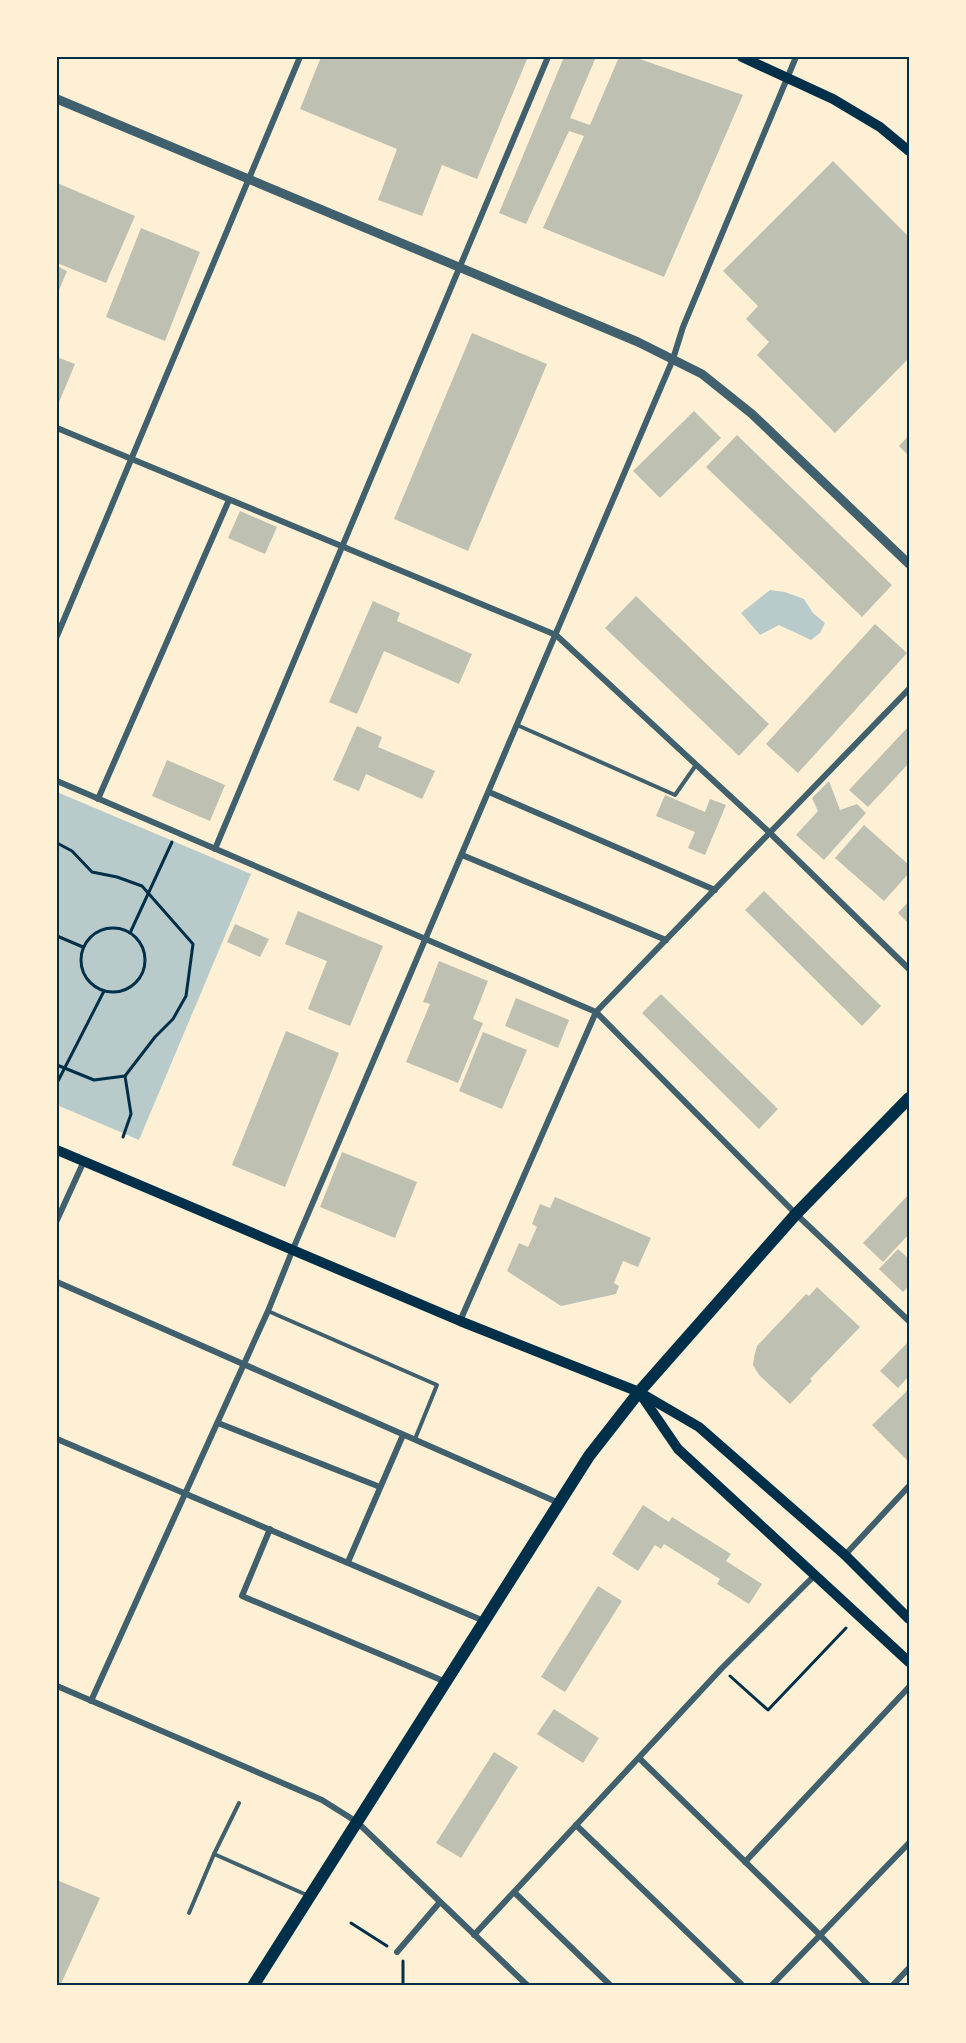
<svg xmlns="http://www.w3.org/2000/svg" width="966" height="2043" font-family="'Open Sans',sans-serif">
	<rect width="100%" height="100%" fill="#fdf0d5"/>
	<g fill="#b9caca">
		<polygon points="770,590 785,592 804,599 813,613 825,623 820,633 811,640 779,625 760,635 741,613"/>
		<polygon points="57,792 251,874 139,1140 57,1105"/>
	</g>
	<g fill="#bec0b2">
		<polygon points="321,57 528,57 477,179 442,165 422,216 378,200 397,149 300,109"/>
		<polygon points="564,57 596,57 570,118 590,125 619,57 634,57 743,95 664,277 543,228 584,136 569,131 526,224 499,213"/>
		<polygon points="833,161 909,237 909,358 835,433 757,355 769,342 746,319 758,306 723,271"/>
		<polygon points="57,183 135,216 106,283 57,263"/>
		<polygon points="141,228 200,252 165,341 106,317"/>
		<polygon points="57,266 67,271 57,295"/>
		<polygon points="472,333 547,364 468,551 394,519"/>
		<polygon points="57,357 75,364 57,407"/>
		<polygon points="694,411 721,438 660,498 633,471"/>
		<polygon points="737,435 892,585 862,617 706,467"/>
		<polygon points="909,435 909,456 899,446"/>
		<polygon points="240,511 277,527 265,554 228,538"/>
		<polygon points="636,596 769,724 739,756 605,628"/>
		<polygon points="373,601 400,613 397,621 472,654 459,684 384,651 357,714 329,702"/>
		<polygon points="875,624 907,653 798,773 766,744"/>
		<polygon points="357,726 382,737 378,747 435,771 422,799 366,774 359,791 333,780"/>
		<polygon points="909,726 909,763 868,807 849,790"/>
		<polygon points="167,760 225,785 210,821 152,796"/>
		<polygon points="829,781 840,810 857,804 866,813 824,860 796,835 818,811 812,798"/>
		<polygon points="665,795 705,812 710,799 726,805 705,855 688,848 695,832 656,816"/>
		<polygon points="864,825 909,865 909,873 884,901 835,858"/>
		<polygon points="764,891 881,1006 862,1026 745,910"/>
		<polygon points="909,901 909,924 898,913"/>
		<polygon points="298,911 383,946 350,1026 308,1009 327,961 285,944"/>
		<polygon points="235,924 269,939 260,957 227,942"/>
		<polygon points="439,961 488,981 473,1019 483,1023 458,1083 406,1062 430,1004 423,1002"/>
		<polygon points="661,994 778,1109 759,1129 642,1013"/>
		<polygon points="516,998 569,1020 558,1048 505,1026"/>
		<polygon points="286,1031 339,1053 285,1187 232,1165"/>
		<polygon points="483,1032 527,1050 502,1109 459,1091"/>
		<polygon points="342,1152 417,1182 395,1238 320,1207"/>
		<polygon points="909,1194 909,1234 883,1262 863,1243"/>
		<polygon points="555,1197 651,1238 638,1267 623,1261 614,1283 619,1286 616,1294 561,1306 507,1271 519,1243 528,1247 537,1227 532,1224 540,1204 550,1208"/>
		<polygon points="898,1249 909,1259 909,1286 903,1292 879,1269"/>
		<polygon points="817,1287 860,1327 810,1379 812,1381 790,1404 759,1375 753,1365 754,1357 757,1346 806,1294 809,1296"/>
		<polygon points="909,1341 909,1376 898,1388 880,1371"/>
		<polygon points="909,1389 909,1462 872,1425"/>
		<polygon points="643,1505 669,1522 672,1517 731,1554 726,1561 762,1584 749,1604 717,1584 720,1579 664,1544 661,1549 655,1545 638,1571 612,1554"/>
		<polygon points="598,1586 622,1601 565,1692 541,1677"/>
		<polygon points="554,1709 599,1738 583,1763 537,1734"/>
		<polygon points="494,1752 518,1767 461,1858 436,1843"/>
		<polygon points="57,1880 100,1898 60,1986 57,1986"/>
	</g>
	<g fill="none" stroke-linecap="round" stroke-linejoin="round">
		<g stroke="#003049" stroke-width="3">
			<polyline points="57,843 72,851 92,872 117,877 142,886 193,944 186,996 173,1019 155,1037 125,1076 94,1080 57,1065"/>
			<circle cx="113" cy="960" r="32"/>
			<polyline points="130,933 172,842"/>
			<polyline points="57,936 83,947"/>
			<polyline points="57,1083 104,991"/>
			<polyline points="123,1137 131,1114 125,1076"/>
			<polyline points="730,1676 768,1710 846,1628"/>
			<polyline points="351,1923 387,1946"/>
			<polyline points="403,1961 403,1986"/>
		</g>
		<g stroke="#3f606c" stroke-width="4">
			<polyline points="517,725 675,795 696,765"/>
			<polyline points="268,1311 437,1385 415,1439"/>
			<polyline points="239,1803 214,1854 309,1896"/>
			<polyline points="189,1913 214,1854"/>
		</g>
		<g stroke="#3f606c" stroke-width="6">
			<polyline points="57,428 556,635 770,833 909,969"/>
			<polyline points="57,636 300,57"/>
			<polyline points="57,781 596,1012 796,1214 909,1321"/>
			<polyline points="489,792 715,890"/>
			<polyline points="98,799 229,500"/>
			<polyline points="215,849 548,57"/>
			<polyline points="462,855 666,940"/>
			<polyline points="57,1220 84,1161"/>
			<polyline points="57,1282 559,1503"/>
			<polyline points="460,1321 596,1012 909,689"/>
			<polyline points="218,1423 380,1487"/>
			<polyline points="57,1439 484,1621"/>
			<polyline points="270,1529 242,1596 446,1682"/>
			<polyline points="845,1555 909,1486"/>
			<polyline points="348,1562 403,1435"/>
			<polyline points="57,1686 322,1800 357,1822 528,1986"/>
			<polyline points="91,1701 268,1311 293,1249 673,359 683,327 796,57"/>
			<polyline points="639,1758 820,1935 869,1986"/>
			<polyline points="576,1825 743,1986"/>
			<polyline points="745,1862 909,1687"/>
			<polyline points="515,1893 611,1986"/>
			<polyline points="474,1935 722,1668 814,1576"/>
			<polyline points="397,1952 440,1902"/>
			<polyline points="771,1986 909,1843"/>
			<polyline points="892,1986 909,1968"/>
		</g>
		<polyline stroke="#3f606c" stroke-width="9" points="57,99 638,342 702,374 752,414 909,564"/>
		<g stroke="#003049" stroke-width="10">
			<polyline points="742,57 833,99 880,127 909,151"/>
			<polyline points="57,1150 460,1321 639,1392 699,1427 845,1555 909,1619"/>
			<polyline points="641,1395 678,1449 909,1662"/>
		</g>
		<polyline stroke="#003049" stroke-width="12" points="253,1986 589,1456 639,1392 796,1214 909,1098"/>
	</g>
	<rect width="966" height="2043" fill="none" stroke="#fdf0d5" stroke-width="117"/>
	<rect x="58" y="58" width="850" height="1926" fill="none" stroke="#003049" stroke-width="2"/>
</svg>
